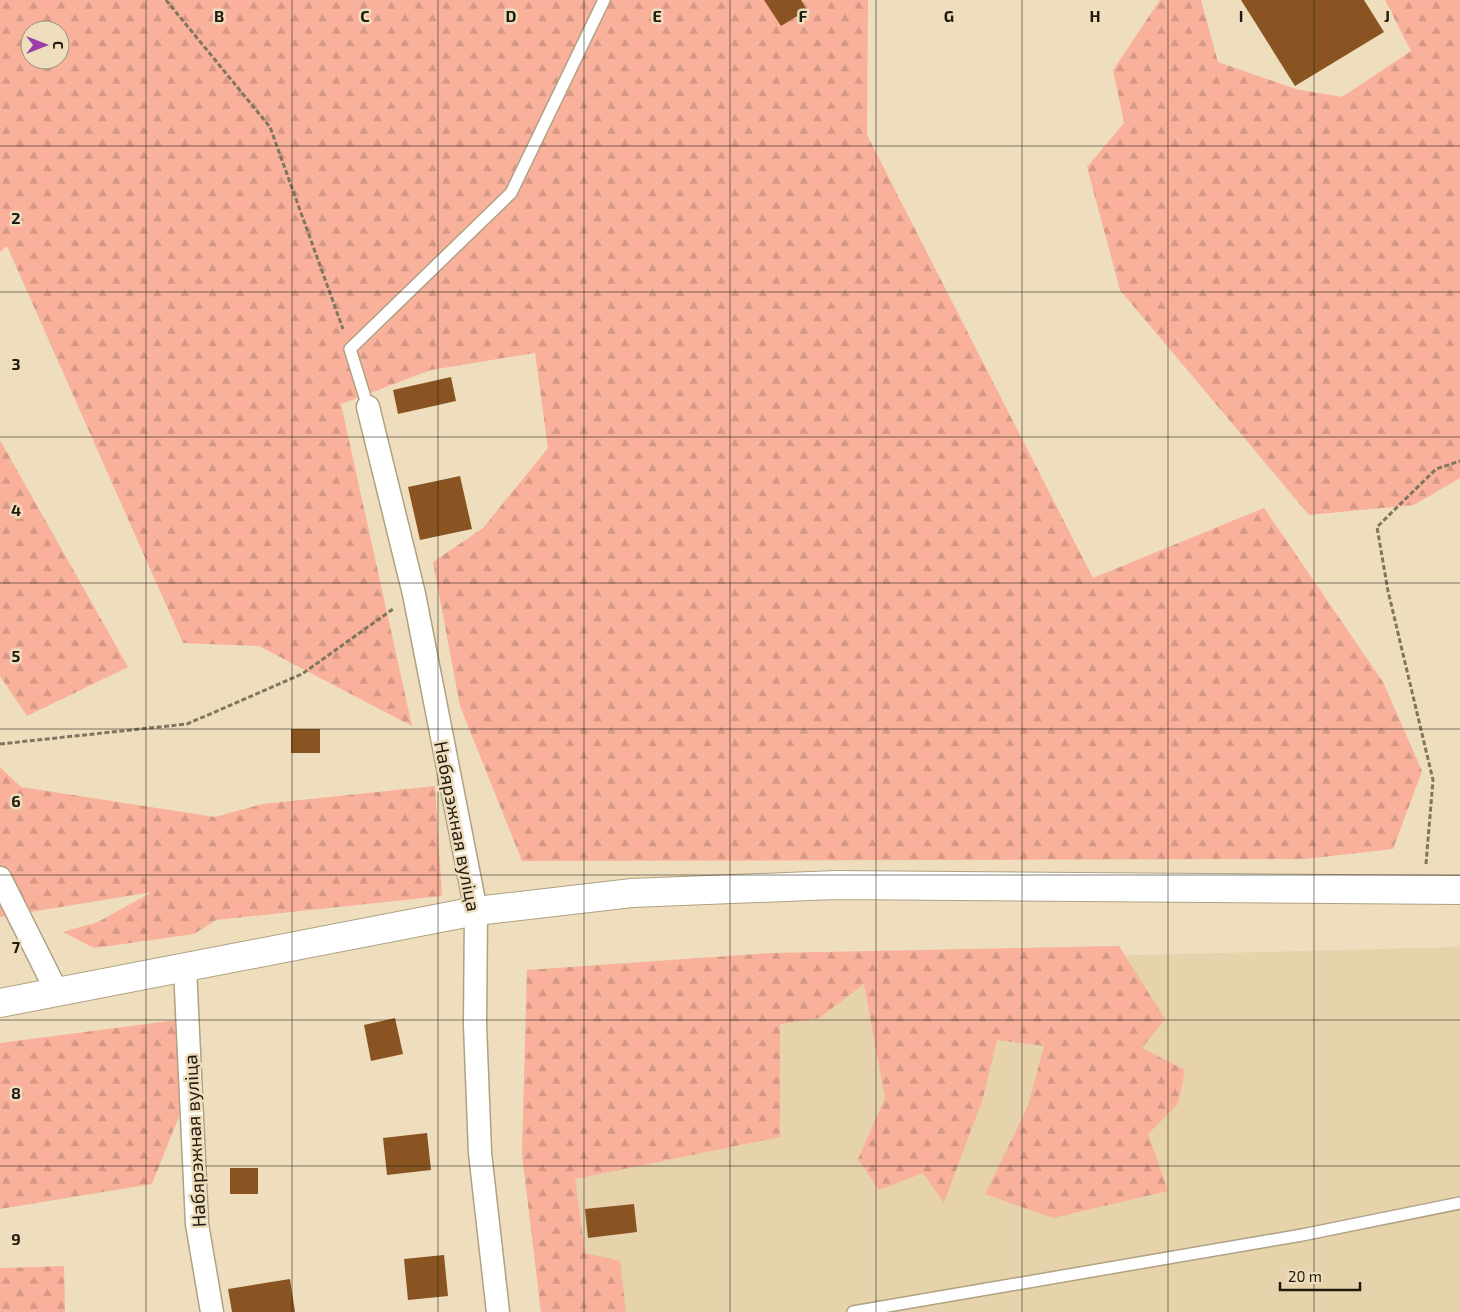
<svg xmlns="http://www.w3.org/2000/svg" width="1460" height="1312" font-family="'Exo 2',sans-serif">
	<defs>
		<pattern id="forest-firs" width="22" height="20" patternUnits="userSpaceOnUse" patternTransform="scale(1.25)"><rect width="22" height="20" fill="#f9b19c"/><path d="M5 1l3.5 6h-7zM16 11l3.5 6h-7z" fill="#d59885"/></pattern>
	</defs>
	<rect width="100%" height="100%" fill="#eedebe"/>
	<polygon fill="#e6d3ac" points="1460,947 1460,1312 541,1312 522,1154 527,970"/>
	<g fill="url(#forest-firs)" fill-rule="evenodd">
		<path d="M 0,0 L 868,0 L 867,135 L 1093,578 L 1264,508 L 1383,682 L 1422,771 L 1393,849 L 1305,859 L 522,861 L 460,706 L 433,562 L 483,528 L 548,448 L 535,353 L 431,370 L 341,404 L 412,726 L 259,646 L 183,643 L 7,246 L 0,252 ZM 30,30 L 60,30 L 60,60 L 30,60 Z"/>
		<polygon points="1160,0 1201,0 1218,62 1296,89 1342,97 1411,51 1385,0 1460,0 1460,478 1414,505 1309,515 1120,290 1087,167 1124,123 1113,70"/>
		<polygon points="0,440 128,667 27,716 0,676"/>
		<polygon points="0,767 21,787 215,817 262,804 435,786 442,896 216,920 194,934 94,948 63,932 98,922 152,892 0,917"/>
		<polygon points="1119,946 1165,1019 1142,1048 1185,1070 1178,1104 1148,1134 1168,1191 1053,1218 985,1194 1028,1106 1044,1046 997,1040 983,1098 944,1203 923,1173 879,1190 858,1159 885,1098 864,984 819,1018 780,1024 780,1137 575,1179 585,1253 620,1261 626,1312 541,1312 522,1154 527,970 770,953"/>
		<polygon points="177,1020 182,1109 152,1184 0,1209 0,1043"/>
		<polygon points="64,1266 65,1312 0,1312 0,1268"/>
	</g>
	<g fill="#895421">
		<polygon points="764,0 801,0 807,10 781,26"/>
		<polygon points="1241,0 1364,0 1384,32 1295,86"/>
		<polygon points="451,377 456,401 398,414 393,390"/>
		<polygon points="460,476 472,529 420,540 408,487"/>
		<rect x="291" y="729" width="29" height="24"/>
		<polygon points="395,1018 403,1054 371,1061 364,1025"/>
		<polygon points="427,1133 431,1170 387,1175 383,1138"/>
		<rect x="230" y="1168" width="28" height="26"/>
		<polygon points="634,1204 637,1232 588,1238 585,1209"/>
		<polygon points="444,1255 448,1296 408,1300 404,1259"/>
		<polygon points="290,1279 295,1312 232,1312 228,1289"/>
	</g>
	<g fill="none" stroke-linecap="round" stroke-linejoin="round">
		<defs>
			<g id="lane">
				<polyline points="368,407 350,349 511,193 604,0"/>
				<polyline points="853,1312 1302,1235 1460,1203"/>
			</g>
			<g id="street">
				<polyline points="368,407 414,594 476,911 475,1025 480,1153 498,1312"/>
				<polyline points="0,878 57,992"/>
				<polyline points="185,968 197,1224 212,1312"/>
			</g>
			<polyline id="secondary" points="0,1003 476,911 632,893 836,885 1460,890"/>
		</defs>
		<use href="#lane" stroke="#afa182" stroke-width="14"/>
		<use href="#street" stroke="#afa182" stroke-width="25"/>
		<use href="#secondary" stroke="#afa182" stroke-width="30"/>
		<g stroke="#807660" stroke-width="3" stroke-dasharray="5 2.5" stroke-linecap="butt">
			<polyline points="166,0 270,127 343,329"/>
			<polyline points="0,744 187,724 302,674 393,609"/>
			<polyline points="1426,864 1433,780 1388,591 1377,527 1436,469 1460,461"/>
		</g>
		<use href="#lane" stroke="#fff" stroke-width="11"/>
		<use href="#street" stroke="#fff" stroke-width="22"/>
		<use href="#secondary" stroke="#fff" stroke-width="28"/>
	</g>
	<path fill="none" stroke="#211b0f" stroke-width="1" stroke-opacity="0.55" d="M 146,0 L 146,1312M 292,0 L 292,1312M 438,0 L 438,1312M 584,0 L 584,1312M 730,0 L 730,1312M 876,0 L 876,1312M 1022,0 L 1022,1312M 1168,0 L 1168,1312M 1314,0 L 1314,1312M 0,146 L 1460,146M 0,292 L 1460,292M 0,437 L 1460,437M 0,583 L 1460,583M 0,729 L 1460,729M 0,875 L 1460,875M 0,1020 L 1460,1020M 0,1166 L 1460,1166"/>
	<g text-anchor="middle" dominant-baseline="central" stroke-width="5" stroke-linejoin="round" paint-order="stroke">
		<g font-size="19" fill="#211b0f" stroke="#eedebe">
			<text transform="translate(458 826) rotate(79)">Набярэжная вуліца</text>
			<text transform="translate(194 1141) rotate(-93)">Набярэжная вуліца</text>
		</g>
	</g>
	<g font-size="16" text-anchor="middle" font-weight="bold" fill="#211b0f" stroke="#eedebe" stroke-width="5" stroke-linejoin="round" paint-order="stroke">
		<text x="219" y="22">B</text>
		<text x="365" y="22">C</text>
		<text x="511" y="22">D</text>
		<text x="657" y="22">E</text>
		<text x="803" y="22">F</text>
		<text x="949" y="22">G</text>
		<text x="1095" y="22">H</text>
		<text x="1241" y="22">I</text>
		<text x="1387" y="22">J</text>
		<text x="16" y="224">2</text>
		<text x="16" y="370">3</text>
		<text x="16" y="516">4</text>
		<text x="16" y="662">5</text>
		<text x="16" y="807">6</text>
		<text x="16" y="953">7</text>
		<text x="16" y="1099">8</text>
		<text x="16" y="1245">9</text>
	</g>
	<g transform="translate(45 45) rotate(90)"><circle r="24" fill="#eedebe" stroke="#9c9078"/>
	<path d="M0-4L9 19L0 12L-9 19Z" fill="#9b3ea8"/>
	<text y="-8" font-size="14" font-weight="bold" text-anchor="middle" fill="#211b0f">С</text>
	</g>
	<path d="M1280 1282v8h80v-8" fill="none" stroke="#211b0f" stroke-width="2.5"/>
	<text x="1288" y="1282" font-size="15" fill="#211b0f" stroke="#eedebe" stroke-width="4" paint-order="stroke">20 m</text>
</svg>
